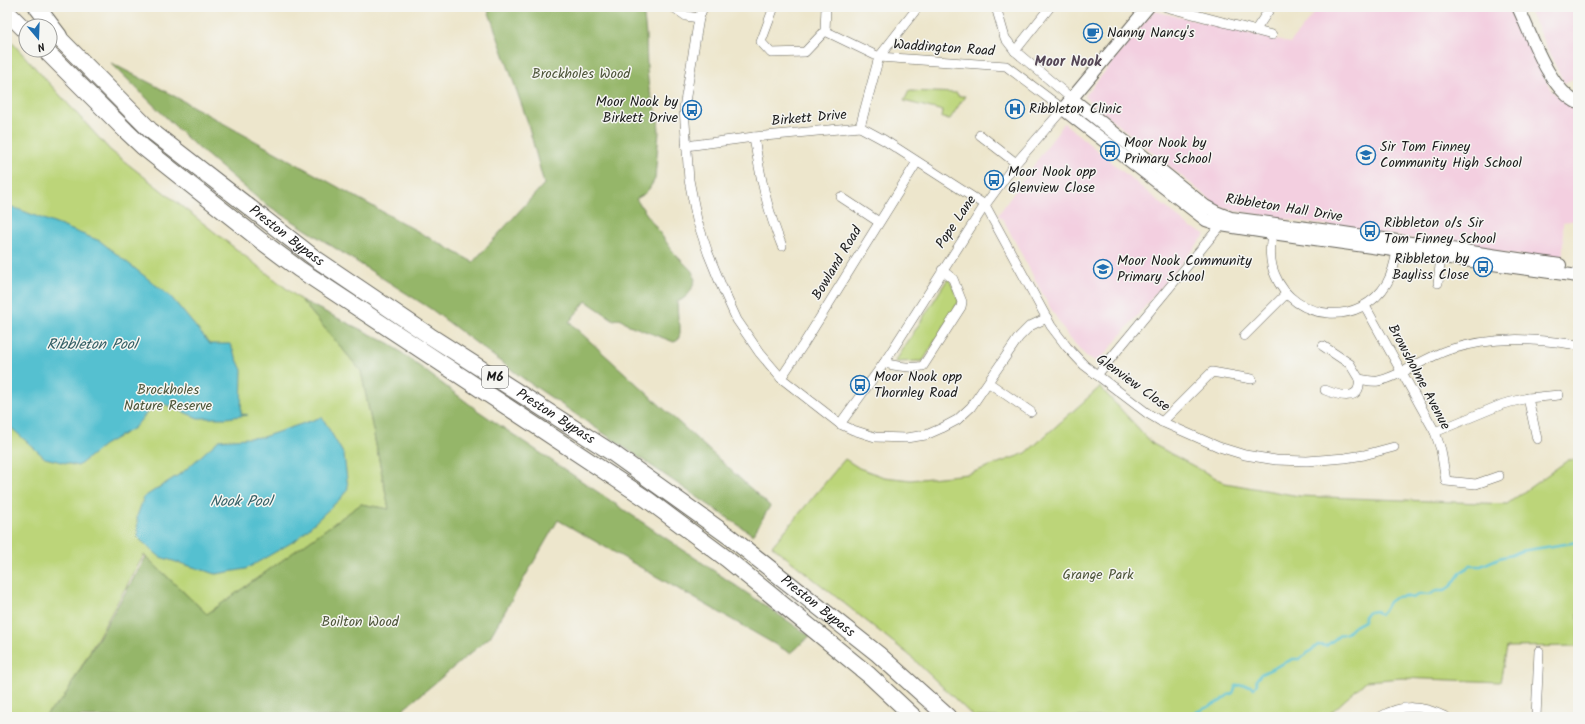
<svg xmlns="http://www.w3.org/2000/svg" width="1585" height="724" font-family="Kalam,sans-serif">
	<rect width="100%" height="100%" fill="#f6f6f2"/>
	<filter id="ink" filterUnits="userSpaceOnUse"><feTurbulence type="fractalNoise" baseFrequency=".025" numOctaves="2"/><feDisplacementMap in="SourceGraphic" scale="8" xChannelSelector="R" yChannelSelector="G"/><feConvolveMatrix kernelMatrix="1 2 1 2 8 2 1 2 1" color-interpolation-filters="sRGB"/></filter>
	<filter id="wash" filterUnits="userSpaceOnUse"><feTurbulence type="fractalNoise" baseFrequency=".012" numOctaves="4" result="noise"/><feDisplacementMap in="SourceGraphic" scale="16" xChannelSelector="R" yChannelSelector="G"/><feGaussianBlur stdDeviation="0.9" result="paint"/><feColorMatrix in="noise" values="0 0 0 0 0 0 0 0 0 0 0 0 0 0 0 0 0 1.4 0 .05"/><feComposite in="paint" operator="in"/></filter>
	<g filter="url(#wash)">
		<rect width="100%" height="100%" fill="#ede6cc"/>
		<g fill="#f3cfe0">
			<polygon points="1319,7 1512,7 1551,90 1562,100 1578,109 1578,220 1563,222 1563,262 1235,211 1217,205 1084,97 1154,11 1290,43"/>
			<polygon points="1527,7 1578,7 1578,77 1564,83"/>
			<polygon points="1064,123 1191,228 1206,234 1098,362 1086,356 1067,335 1048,304 1004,221 998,215"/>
		</g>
		<g fill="#bcd579" stroke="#6c784a">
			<polygon points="7,37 110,150 301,300 361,371 389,509 361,504 207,614 144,555 63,699 43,717 7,717"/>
			<polygon points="909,91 957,93 958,96 965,96 950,119 942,118 943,111 904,101"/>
			<polygon points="949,279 959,301 923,361 895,362 947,280"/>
			<polygon points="1100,387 1153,444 1225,483 1299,496 1507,504 1568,460 1578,459 1578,646 1507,647 1500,682 1402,678 1366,681 1326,717 974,717 908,654 772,546 845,459 859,468 884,477 911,480 968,474 1026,453"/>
		</g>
		<g fill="#95b669" stroke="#586942">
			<path d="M 487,7 L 643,7 L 646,35 L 647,70 L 649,89 L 658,117 L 659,132 L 655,179 L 649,189 L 643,195 L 636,199 L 674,253 L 692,271 L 695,280 C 691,292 688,297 677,302 L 678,319 L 680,325 L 680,334 L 678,340 L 674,342 L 629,325 L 620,318 L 614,320 L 586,301 L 569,322 L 770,506 L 753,535 L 524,379 L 431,309 L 261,201 L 188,139 L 111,63 L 156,86 L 473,262 L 544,184 L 527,120 Z"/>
			<polygon points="301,300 390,344 477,410 810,636 790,653 558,520 490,637 394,717 43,717 63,699 146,557 207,614 361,504 389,509 361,371"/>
		</g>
		<g fill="#55c0d0" stroke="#386e76">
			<polygon points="10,206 100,241 171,297 210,344 230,344 242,370 241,414 248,415 226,418 198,418 157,401 134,428 104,445 78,466 45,458 7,424 7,211"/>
			<polygon points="322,417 344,455 348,488 341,498 296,540 246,569 216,574 160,557 138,538 137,516 144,497 183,472 219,440 263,437"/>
		</g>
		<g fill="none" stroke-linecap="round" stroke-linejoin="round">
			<path stroke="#55c0d0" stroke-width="2.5" d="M 1186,717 C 1197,711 1208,707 1219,702 C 1225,699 1225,695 1233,693 L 1236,686 C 1243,684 1248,684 1254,688 L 1257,684 L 1256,680 L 1261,674 L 1293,659 L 1300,659 L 1318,645 L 1326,646 L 1340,635 L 1347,633 L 1353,627 L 1364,621 L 1364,616 L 1369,612 L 1376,611 L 1380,615 L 1384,611 L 1389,602 L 1396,597 L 1404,596 L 1413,598 L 1419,594 L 1428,595 L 1436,591 L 1444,591 L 1452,585 L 1461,572 L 1470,566 L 1481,566 L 1499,558 L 1512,555 L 1521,551 L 1578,542"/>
		</g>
	</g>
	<g filter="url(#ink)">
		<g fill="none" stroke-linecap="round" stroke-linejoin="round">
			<defs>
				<g id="street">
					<polyline points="673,7 686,16 699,18"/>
					<polyline points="703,7 699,18 684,108 689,180 697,220 708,253 721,285 737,320 759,352 781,378 840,424 853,430 875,437 906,438 926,435 942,428 957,420 971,407 1019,337 1030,326 1047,318"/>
					<polyline points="774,7 761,42 771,53 805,52 825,31 826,7"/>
					<polyline points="996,7 1005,38 1015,51 1071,98"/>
					<polyline points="1166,7 1272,35"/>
					<polyline points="825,31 879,57 1006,66 1063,109 1016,163 985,205 884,363 840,424"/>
					<polyline points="1255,31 1271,7"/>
					<polyline points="1015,51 1050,7"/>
					<polyline points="860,127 879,57 918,7"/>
					<polyline points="980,135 1016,163"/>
					<path d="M 754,137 C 760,176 767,210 782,246"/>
					<polyline points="686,146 754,137 860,127 884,140 985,205 1051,326 1067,347 1084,365 1147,413 1162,422 1219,447 1245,455 1276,460 1307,461 1345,458 1364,455 1394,447"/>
					<polyline points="841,197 879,222"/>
					<path d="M 1272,233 C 1270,248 1269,261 1275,275 C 1294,322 1361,327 1387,283 C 1393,273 1395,262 1397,251"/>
					<polyline points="1438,283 1441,257"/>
					<polyline points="1365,306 1435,432 1441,450 1446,481 1476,484 1499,476"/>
					<polyline points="1244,336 1286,294"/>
					<polyline points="1323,346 1350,364 1359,379"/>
					<path d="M 884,363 C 896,366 911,369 923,366 L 961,307 L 962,302 L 953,279 L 942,270"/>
					<polyline points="1097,375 1221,225"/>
					<polyline points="781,378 803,345 917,162"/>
					<polyline points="989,383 1031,412"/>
					<path d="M 1325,390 C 1337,395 1362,403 1359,379 C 1365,380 1372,382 1378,381 C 1400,377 1424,358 1448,350 C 1495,336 1530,338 1578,345"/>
					<polyline points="1528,398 1559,395"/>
					<polyline points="1162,422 1212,372 1252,379"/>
					<polyline points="1435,432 1503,404 1528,398 1537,439"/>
					<path d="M 1380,717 C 1403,704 1422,705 1446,717"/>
					<polyline points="1536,717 1539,651"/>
				</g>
				<g id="secondary">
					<polyline points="1148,7 1063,109 1206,220 1221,225 1272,233 1578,276"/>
					<path d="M 1518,7 C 1532,36 1548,88 1578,103"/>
					<polyline points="1071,98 1205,206 1216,212 1231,218 1337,232 1560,265"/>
				</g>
				<g id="highway">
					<polyline points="37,7 59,36"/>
					<polyline points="7,12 26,31"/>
					<path id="s1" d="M 50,29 L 150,130 L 316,259 L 430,336 L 614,454 L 730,537 L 878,654 L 948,717"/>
					<polyline points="45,50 126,131 143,147 260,240 299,269 648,500 727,559 869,675 914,717"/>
				</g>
			</defs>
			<use href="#street" stroke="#65635a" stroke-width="10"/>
			<use href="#secondary" stroke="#65635a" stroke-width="14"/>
			<use href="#highway" stroke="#65635a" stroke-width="18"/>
			<use href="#street" stroke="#fff" stroke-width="9"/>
			<use href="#secondary" stroke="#fff" stroke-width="12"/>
			<use href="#highway" stroke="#fff" stroke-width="16"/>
		</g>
	</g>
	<defs>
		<symbol id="cafe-ring" viewBox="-11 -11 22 22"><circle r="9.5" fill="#f6f6f2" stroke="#1f6fb2" stroke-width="1.5"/><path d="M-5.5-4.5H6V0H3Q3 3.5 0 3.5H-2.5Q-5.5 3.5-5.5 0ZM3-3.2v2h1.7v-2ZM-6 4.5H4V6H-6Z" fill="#1f6fb2"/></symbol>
		<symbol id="hospital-ring" viewBox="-11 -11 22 22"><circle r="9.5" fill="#f6f6f2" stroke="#1f6fb2" stroke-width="1.5"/><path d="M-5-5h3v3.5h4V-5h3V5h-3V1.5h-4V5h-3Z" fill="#1f6fb2"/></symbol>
		<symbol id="bus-ring" viewBox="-11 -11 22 22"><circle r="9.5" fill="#f6f6f2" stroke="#1f6fb2" stroke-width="1.5"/><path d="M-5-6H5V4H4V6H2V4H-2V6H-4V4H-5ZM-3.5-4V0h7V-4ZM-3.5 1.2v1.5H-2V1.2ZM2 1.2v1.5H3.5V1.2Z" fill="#1f6fb2"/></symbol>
		<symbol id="school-ring" viewBox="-11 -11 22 22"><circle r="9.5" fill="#f6f6f2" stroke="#1f6fb2" stroke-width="1.5"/><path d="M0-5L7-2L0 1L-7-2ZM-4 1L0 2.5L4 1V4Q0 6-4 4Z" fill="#1f6fb2"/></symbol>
	</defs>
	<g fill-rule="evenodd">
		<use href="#cafe-ring" x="1082" y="22" width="22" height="22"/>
		<use href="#hospital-ring" x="1004" y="98" width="22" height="22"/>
		<use href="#bus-ring" x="681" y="99" width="22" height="22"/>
		<use href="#bus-ring" x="1099" y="140" width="22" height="22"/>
		<use href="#school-ring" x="1355" y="144" width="22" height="22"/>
		<use href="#bus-ring" x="983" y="169" width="22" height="22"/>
		<use href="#bus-ring" x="1359" y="220" width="22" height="22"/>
		<use href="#bus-ring" x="1472" y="256" width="22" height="22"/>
		<use href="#school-ring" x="1092" y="258" width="22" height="22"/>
		<use href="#bus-ring" x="849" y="374" width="22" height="22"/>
	</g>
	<g text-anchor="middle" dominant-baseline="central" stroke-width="3" stroke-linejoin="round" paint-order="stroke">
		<rect fill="#f6f6f2" stroke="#5d5d5c" stroke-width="1" x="482" y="366" width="26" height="22" rx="3"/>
		<g font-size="13" font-weight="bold" fill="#1c1c1c">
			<text x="495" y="377">M6</text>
		</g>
		<g font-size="14" fill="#1c1c1c" stroke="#f6f6f2" text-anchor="start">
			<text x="1107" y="33">Nanny Nancy's</text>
			<text x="678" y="102" text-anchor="end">Moor Nook by<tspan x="678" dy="16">Birkett Drive</tspan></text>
			<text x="1029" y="109">Ribbleton Clinic</text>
			<text x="1124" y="143">Moor Nook by<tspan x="1124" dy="16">Primary School</tspan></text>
			<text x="1380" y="147">Sir Tom Finney<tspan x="1380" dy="16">Community High School</tspan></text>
			<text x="1008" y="172">Moor Nook opp<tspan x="1008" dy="16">Glenview Close</tspan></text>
			<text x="1384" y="223">Ribbleton o/s Sir<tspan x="1384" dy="16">Tom Finney School</tspan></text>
			<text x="1469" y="259" text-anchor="end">Ribbleton by<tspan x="1469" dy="16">Bayliss Close</tspan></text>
			<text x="1117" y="261">Moor Nook Community<tspan x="1117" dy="16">Primary School</tspan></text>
			<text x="874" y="377">Moor Nook opp<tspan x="874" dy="16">Thornley Road</tspan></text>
		</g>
		<g font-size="14" fill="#1c1c1c" stroke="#f6f6f2">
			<text transform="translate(944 48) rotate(4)">Waddington Road</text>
			<text transform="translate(809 118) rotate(-5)">Birkett Drive</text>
			<text transform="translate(1284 208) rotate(9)">Ribbleton Hall Drive</text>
			<text transform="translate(956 222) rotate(-56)">Pope Lane</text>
			<text stroke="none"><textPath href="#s1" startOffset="315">Preston Bypass</textPath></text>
			<text transform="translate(837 263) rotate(-59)">Bowland Road</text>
			<text transform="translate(1419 377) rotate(62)">Browsholme Avenue</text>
			<text transform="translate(1133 383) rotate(36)">Glenview Close</text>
			<text stroke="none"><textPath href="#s1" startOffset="639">Preston Bypass</textPath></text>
			<text stroke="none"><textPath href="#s1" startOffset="963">Preston Bypass</textPath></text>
		</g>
		<g font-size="14" fill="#4c5438" stroke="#f6f6f2">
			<text x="581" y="74">Brockholes Wood</text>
			<text x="168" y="390">Brockholes<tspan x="168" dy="16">Nature Reserve</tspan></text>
			<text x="1098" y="575">Grange Park</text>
			<text x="360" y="622">Boilton Wood</text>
		</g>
		<g font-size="15" font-weight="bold" fill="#554756" stroke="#f6f6f2">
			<text x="1068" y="62">Moor Nook</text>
		</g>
		<g font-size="15" font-style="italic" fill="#335e64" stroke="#f6f6f2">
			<text x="92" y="345">Ribbleton Pool</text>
			<text x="241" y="502">Nook Pool</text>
		</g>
	</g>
	<rect width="1585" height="724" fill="none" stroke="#f6f6f2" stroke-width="24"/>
	<g transform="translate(38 38) rotate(161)"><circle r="19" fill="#f6f6f2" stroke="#9f9f9c"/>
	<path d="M0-3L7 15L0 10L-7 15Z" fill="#1f6fb2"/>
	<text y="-6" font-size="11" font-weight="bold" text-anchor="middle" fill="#1c1c1c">N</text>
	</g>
</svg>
